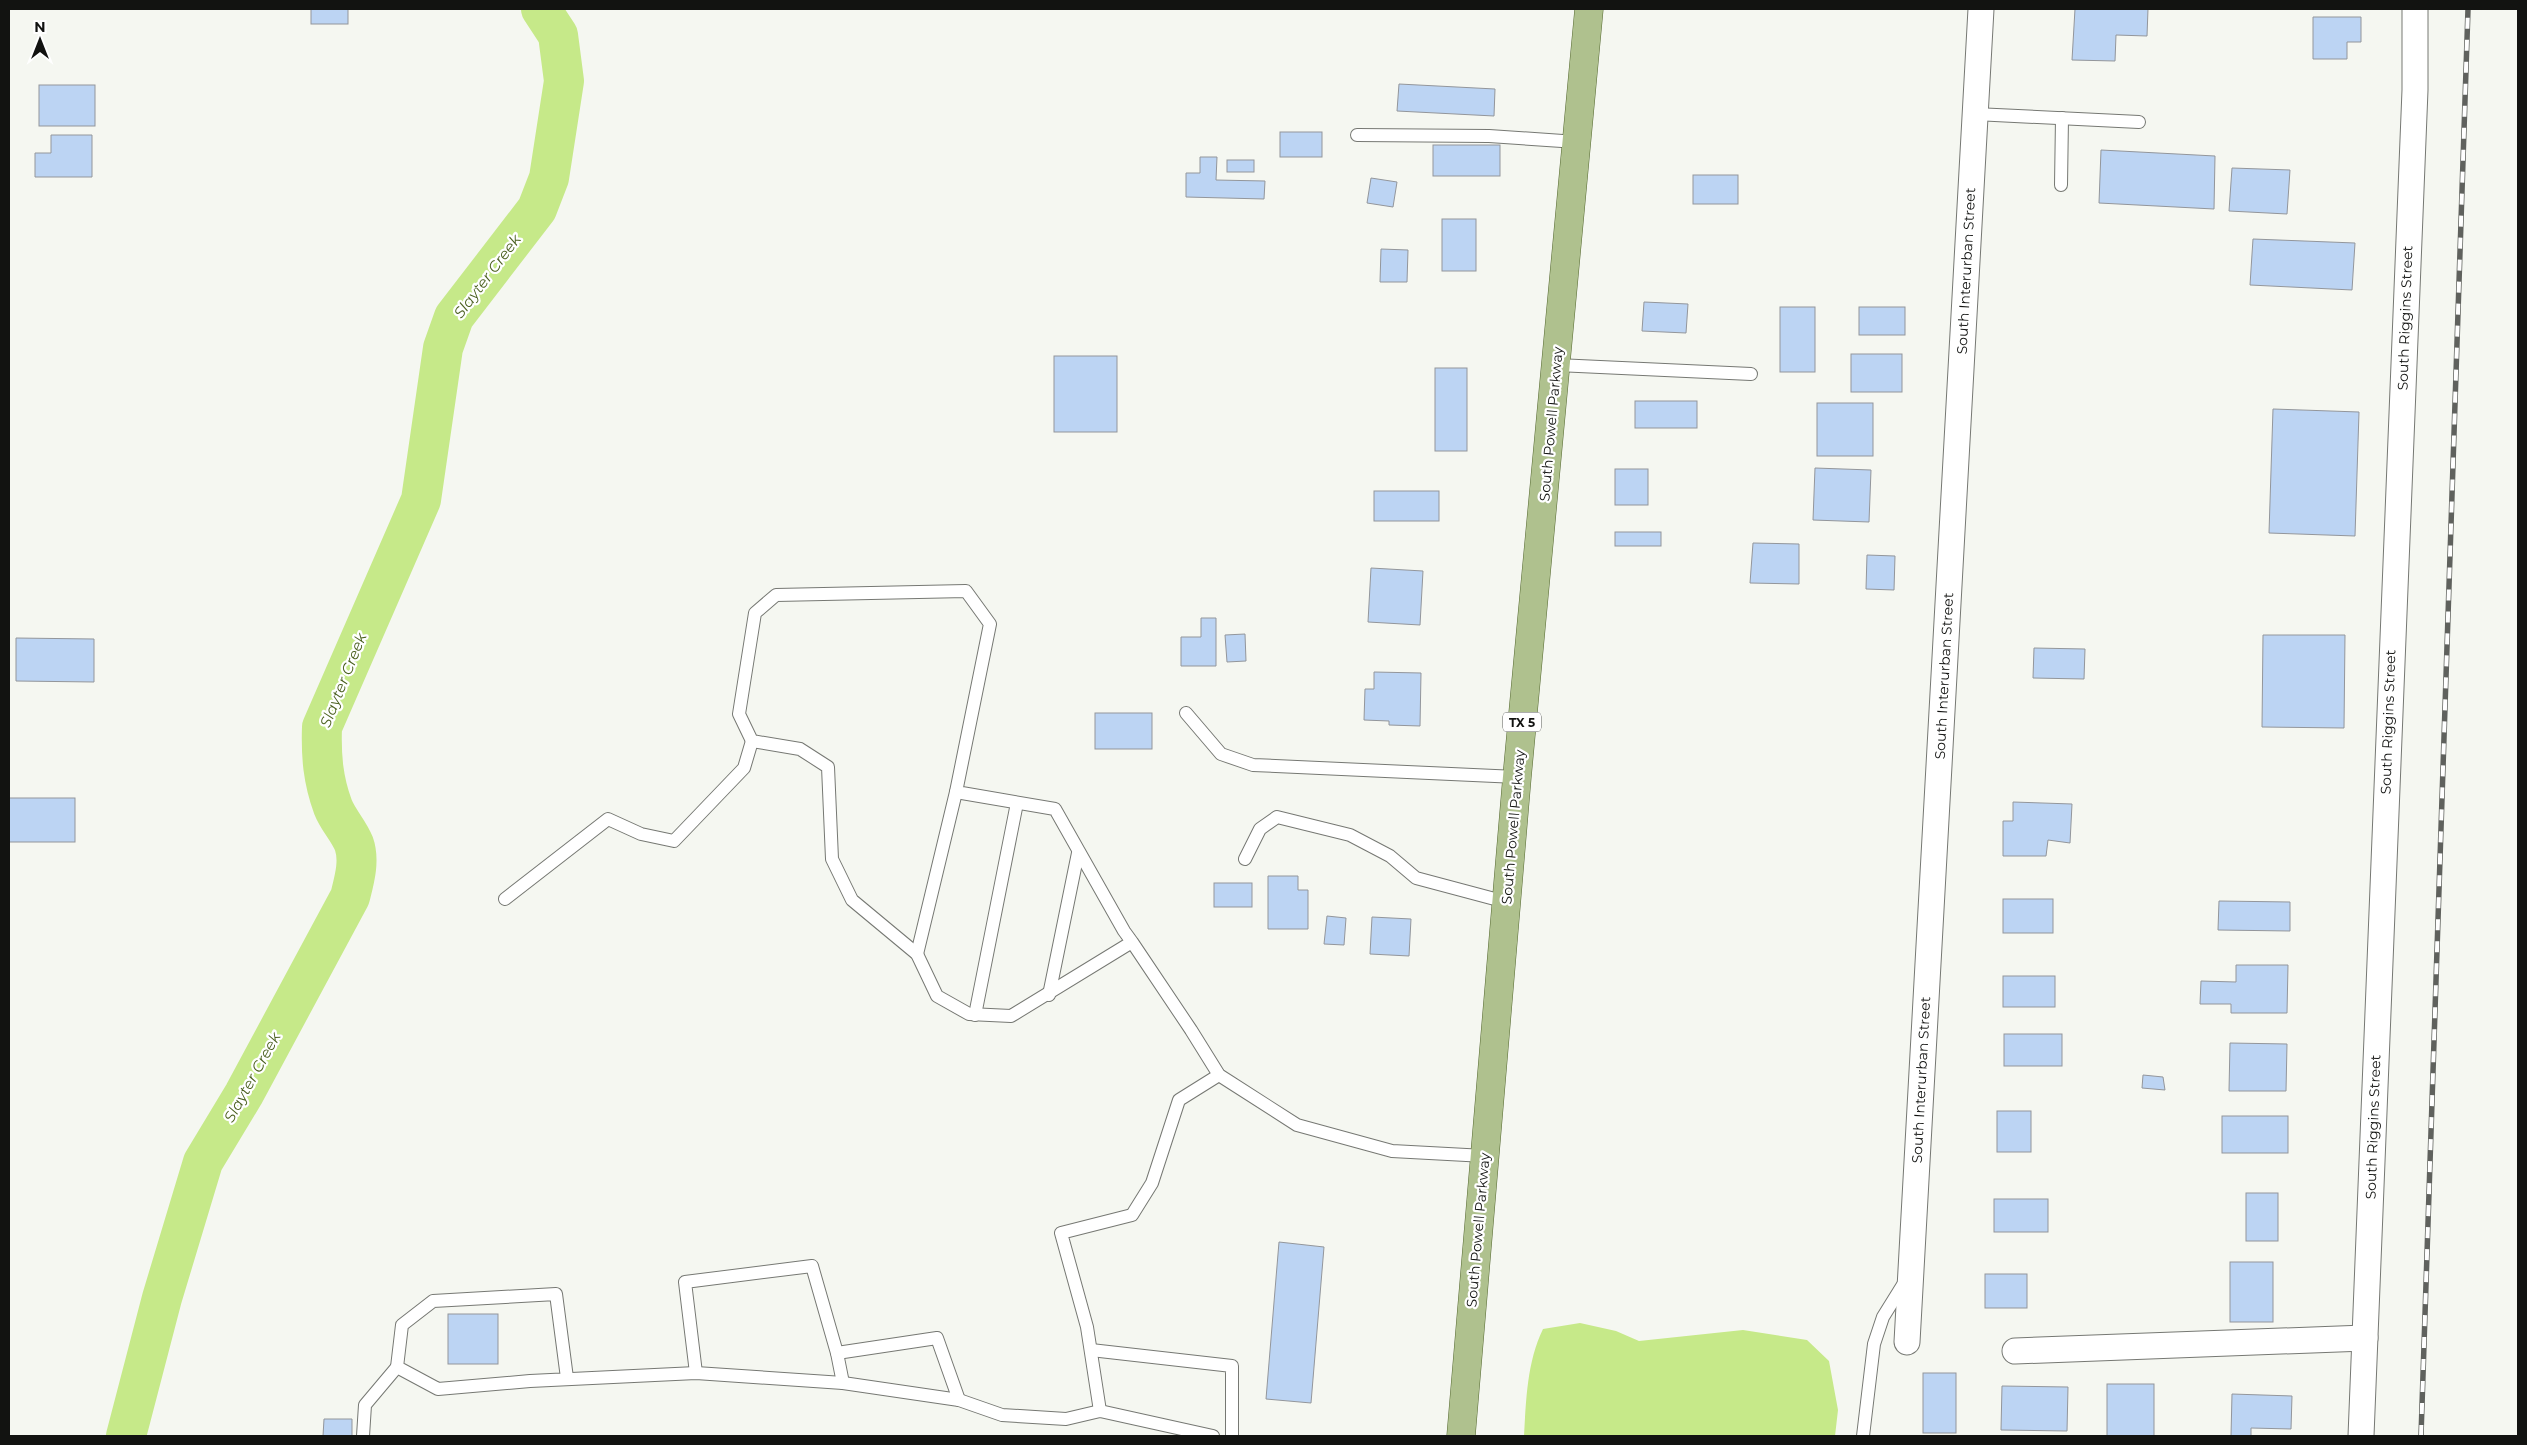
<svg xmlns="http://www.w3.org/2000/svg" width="2527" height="1445" font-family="Montserrat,sans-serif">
	<rect width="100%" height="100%" fill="#f5f7f1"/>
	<path fill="#c6e989" d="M 1580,1323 L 1616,1331 L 1639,1341 L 1743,1330 L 1807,1340 L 1829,1361 L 1838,1410 L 1835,1436 L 1524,1436 C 1526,1400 1527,1362 1543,1329 Z"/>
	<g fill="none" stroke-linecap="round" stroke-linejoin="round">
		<path stroke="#c6e989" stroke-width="40" d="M 126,1436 L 162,1298 L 203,1162 L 244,1094 L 350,897 C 354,881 360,861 354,844 C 349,831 338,820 333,807 C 323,780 321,756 322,727 L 421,500 L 443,348 L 454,317 L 537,209 L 549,178 L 564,81 L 558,35 L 541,9"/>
	</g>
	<g fill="#bcd4f3" stroke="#93969b">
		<rect x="311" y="9" width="37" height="15"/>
		<polygon points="2075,9 2148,9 2147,36 2116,35 2115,61 2072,60"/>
		<polygon points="2313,17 2361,17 2361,42 2347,42 2347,59 2313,59"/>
		<polygon points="1399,84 1495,89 1494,116 1397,111"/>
		<rect x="39" y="85" width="56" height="41"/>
		<rect x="1280" y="132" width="42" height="25"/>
		<polygon points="51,135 92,135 92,177 35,177 35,153 51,153"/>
		<rect x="1433" y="145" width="67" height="31"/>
		<polygon points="2101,150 2215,156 2214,209 2099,203"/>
		<polygon points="1200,157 1217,157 1216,180 1265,181 1264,199 1186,197 1186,173 1200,173"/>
		<rect x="1227" y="160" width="27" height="12"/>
		<polygon points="2232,168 2290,170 2287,214 2229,211"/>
		<rect x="1693" y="175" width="45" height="29"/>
		<polygon points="1371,178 1397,182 1393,207 1367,203"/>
		<rect x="1442" y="219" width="34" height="52"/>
		<polygon points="2253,239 2355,243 2352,290 2250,285"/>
		<polygon points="1381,249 1408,250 1407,282 1380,282"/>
		<polygon points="1644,302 1688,304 1686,333 1642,331"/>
		<rect x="1780" y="307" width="35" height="65"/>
		<rect x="1859" y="307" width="46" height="28"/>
		<rect x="1851" y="354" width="51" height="38"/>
		<rect x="1054" y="356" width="63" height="76"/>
		<rect x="1435" y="368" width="32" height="83"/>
		<rect x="1635" y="401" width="62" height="27"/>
		<rect x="1817" y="403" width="56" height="53"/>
		<polygon points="2273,409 2359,412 2355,536 2269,533"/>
		<polygon points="1815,468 1871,470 1869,522 1813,520"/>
		<rect x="1615" y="469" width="33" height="36"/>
		<rect x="1374" y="491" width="65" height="30"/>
		<rect x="1615" y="532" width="46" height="14"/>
		<polygon points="1753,543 1799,544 1799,584 1750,583"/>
		<polygon points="1867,555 1895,556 1894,590 1866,589"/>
		<polygon points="1371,568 1423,571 1420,625 1368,622"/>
		<polygon points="1201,618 1216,618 1216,666 1181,666 1181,637 1201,637"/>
		<polygon points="1245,634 1246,661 1227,662 1225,635"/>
		<polygon points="2263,635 2345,635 2344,728 2262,727"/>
		<polygon points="16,638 94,639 94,682 16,681"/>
		<polygon points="2034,648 2085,649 2084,679 2033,678"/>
		<polygon points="1374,672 1421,673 1420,726 1389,725 1389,721 1364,720 1365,689 1374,689"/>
		<rect x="1095" y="713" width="57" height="36"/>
		<rect x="9" y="798" width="66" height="44"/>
		<polygon points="2013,802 2072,804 2070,843 2048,840 2046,856 2003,856 2003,821 2013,821"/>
		<polygon points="1268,876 1298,876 1298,890 1308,890 1308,929 1268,929"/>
		<rect x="1214" y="883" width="38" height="24"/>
		<rect x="2003" y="899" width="50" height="34"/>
		<polygon points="2219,901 2290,902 2290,931 2218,930"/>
		<polygon points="1327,916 1346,918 1344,945 1324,944"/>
		<polygon points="1372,917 1411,919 1409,956 1370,954"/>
		<polygon points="2236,965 2288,965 2287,1013 2231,1013 2231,1004 2200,1004 2201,981 2236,982"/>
		<rect x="2003" y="976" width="52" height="31"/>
		<rect x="2004" y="1034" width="58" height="32"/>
		<polygon points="2230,1043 2287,1044 2286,1091 2229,1091"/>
		<polygon points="2143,1075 2163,1077 2165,1090 2142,1088"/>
		<rect x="1997" y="1111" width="34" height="41"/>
		<rect x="2222" y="1116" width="66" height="37"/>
		<rect x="2246" y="1193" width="32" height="48"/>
		<rect x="1994" y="1199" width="54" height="33"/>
		<polygon points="1279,1242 1324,1247 1311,1403 1266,1399"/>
		<rect x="2230" y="1262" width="43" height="60"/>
		<rect x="1985" y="1274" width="42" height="34"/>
		<rect x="448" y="1314" width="50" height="50"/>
		<rect x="1923" y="1373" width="33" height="60"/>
		<rect x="2107" y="1384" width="47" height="52"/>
		<polygon points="2002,1386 2068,1387 2067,1431 2001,1430"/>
		<polygon points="2232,1394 2292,1396 2291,1429 2251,1428 2251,1436 2231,1436"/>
		<polygon points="324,1419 352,1419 352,1436 323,1436"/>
	</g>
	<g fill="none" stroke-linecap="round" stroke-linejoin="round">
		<defs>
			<g id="service">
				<polyline points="1975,114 2139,122"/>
				<polyline points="1357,135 1489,136 1577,142"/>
				<polyline points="2061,185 2062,118"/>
				<polyline points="1557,365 1751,374"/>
				<polyline points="1186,713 1221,754 1253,765 1517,777"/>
				<polyline points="1245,859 1260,829 1277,817 1350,835 1390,856 1416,878 1506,902"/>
				<polyline points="505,899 608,819 641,834 674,841 744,768 752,741"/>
				<polyline points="1132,942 1011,1016 969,1014 937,996 917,954 852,900 832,859 828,767 800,749 752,741 739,714 755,613 776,595 966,591 990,624 956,792 1055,809 1124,931 1132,942 1191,1030 1219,1075 1297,1125 1392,1151 1485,1156"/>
				<polyline points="917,954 956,792"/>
				<polyline points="1049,995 1078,853"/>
				<polyline points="975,1015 1017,803"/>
				<polyline points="1091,1350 1232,1366 1232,1436"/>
				<polyline points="837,1353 937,1338 959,1400"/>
				<polyline points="696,1373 685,1282 812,1266 837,1353 843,1383"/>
				<polyline points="567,1378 556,1294 433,1301 402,1325 397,1367 438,1389 530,1381 696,1373 843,1383 959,1400 1002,1415 1066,1419 1100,1411 1213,1436"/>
				<polyline points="1100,1411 1087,1327 1061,1233 1132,1215 1152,1183 1179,1100 1219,1075"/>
				<polyline points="363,1436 365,1405 397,1367"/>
				<polyline points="1863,1436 1874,1344 1883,1317 1906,1280"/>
			</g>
			<g id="minor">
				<polyline points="1907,1342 1981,9"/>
				<polyline points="2015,1351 2365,1338"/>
				<polyline points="2361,1436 2415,90 2415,9"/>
			</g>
			<polyline id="primary" points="1461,1436 1517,777 1589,9"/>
		</defs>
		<use href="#service" stroke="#767873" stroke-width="14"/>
		<use href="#minor" stroke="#767873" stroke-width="27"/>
		<use href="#primary" stroke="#566932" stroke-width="29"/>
		<use href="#service" stroke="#fff" stroke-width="12"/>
		<use href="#minor" stroke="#fff" stroke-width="25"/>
		<use href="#primary" stroke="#afc18e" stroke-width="28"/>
		<defs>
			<polyline id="rail" points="2421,1436 2468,9"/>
		</defs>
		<use href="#rail" stroke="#5f615d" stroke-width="5.5"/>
		<use href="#rail" stroke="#fff" stroke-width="4" stroke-dasharray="11" stroke-linecap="butt"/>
	</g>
	<g text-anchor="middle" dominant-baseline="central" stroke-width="4.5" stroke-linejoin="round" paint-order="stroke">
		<rect fill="#fff" stroke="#595a58" stroke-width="1" x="1503" y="712.5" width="38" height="19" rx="4"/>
		<g font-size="12" font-weight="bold" fill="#121311">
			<text x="1522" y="722">TX 5</text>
		</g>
		<g font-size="14" fill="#121311" stroke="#fff">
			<text transform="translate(1966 271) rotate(-87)">South Interurban Street</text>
			<text transform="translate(2405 318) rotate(-88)">South Riggins Street</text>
			<text transform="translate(1551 424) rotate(-85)">South Powell Parkway</text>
			<text transform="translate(1944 676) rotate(-87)">South Interurban Street</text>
			<text transform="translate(2388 722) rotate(-88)">South Riggins Street</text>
			<text transform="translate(1513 827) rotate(-85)">South Powell Parkway</text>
			<text transform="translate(1921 1080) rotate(-87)">South Interurban Street</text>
			<text transform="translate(2373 1127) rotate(-88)">South Riggins Street</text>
			<text transform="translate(1478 1230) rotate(-85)">South Powell Parkway</text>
		</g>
		<g font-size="15" font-style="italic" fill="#4b601f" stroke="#fff">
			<text transform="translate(487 276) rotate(-53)">Slayter Creek</text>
			<text transform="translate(343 680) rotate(-68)">Slayter Creek</text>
			<text transform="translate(252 1077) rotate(-61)">Slayter Creek</text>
		</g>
	</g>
	<rect width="2527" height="1445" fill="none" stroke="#121311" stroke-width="20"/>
	<g transform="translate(40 40)" stroke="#ffffff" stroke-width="4" paint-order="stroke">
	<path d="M0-4L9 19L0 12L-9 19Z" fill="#121311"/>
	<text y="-8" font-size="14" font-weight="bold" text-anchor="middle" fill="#121311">N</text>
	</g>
</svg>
